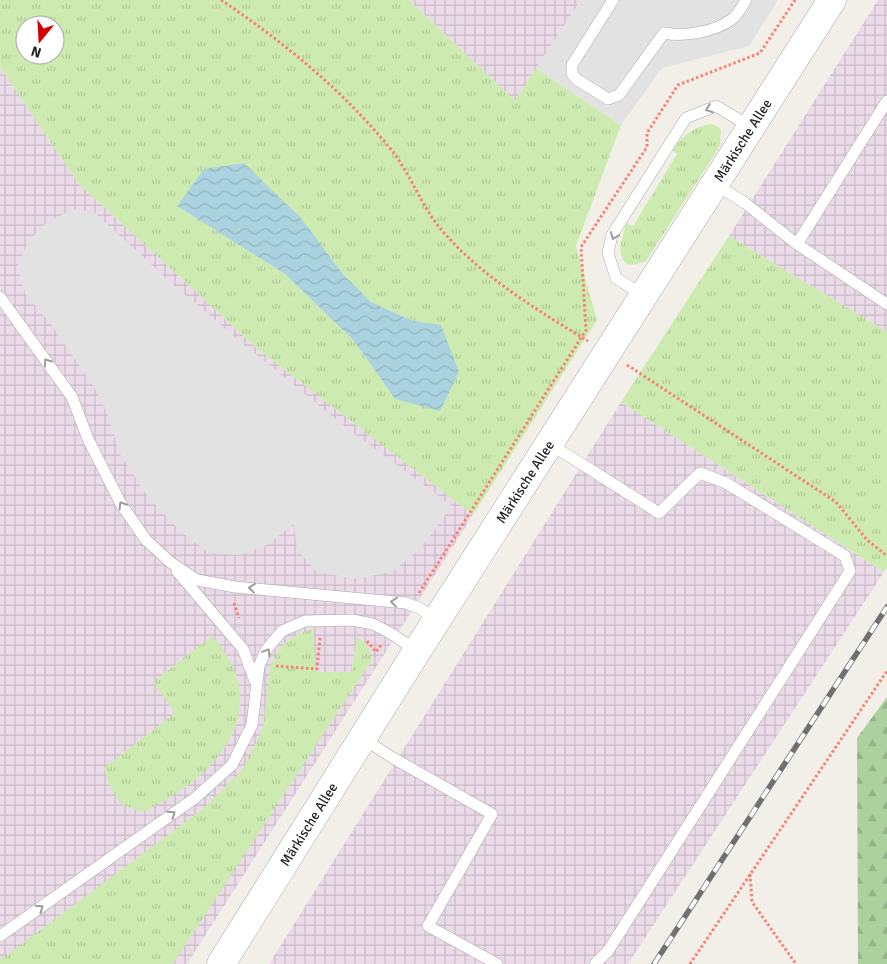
<svg xmlns="http://www.w3.org/2000/svg" width="887" height="964" font-family="Signika,sans-serif">
	<defs>
		<pattern id="industrial-grid" width="8" height="8" patternUnits="userSpaceOnUse" patternTransform="scale(1.25)"><rect width="8" height="8" fill="#ebdbe8"/><path d="M0 4h8M4 0v8" fill="none" stroke="#c9bcc7"/></pattern>
		<pattern id="grass-tufts" width="24" height="20" patternUnits="userSpaceOnUse" patternTransform="scale(1.25)"><rect width="24" height="20" fill="#cdebb0"/><path d="M3 7l-1-3M5 7V3M7 7l1-3M15 17l-1-3M17 17v-4M19 17l1-3" fill="none" stroke="#b0c997"/></pattern>
		<pattern id="forest-firs" width="22" height="20" patternUnits="userSpaceOnUse" patternTransform="scale(1.25)"><rect width="22" height="20" fill="#add19e"/><path d="M5 1l3.5 6h-7zM16 11l3.5 6h-7z" fill="#95b388"/></pattern>
		<pattern id="water-waves" width="16" height="10" patternUnits="userSpaceOnUse" patternTransform="scale(1.25)"><rect width="16" height="10" fill="#aad3df"/><path d="M0 5q4-4 8 0t8 0" fill="none" stroke="#92b5bf"/></pattern>
	</defs>
	<rect width="100%" height="100%" fill="#f2efe9"/>
	<g fill="url(#industrial-grid)">
		<polygon points="409,0 581,0 515,101"/>
		<polygon points="878,0 887,0 887,332 729,236"/>
		<polygon points="0,67 78,183 259,350 473,515 187,964 0,964"/>
		<polygon points="621,402 884,572 628,964 269,964"/>
	</g>
	<g fill="url(#grass-tufts)" fill-rule="evenodd">
		<path d="M 0,0 L 409,0 L 515,101 L 536,68 L 621,125 L 576,246 L 597,320 L 473,515 L 259,350 L 78,183 L 0,67 ZM 25,25 L 55,25 L 55,55 L 25,55 ZM 177,206 L 342,273 L 371,302 L 413,321 L 441,326 L 395,399 L 354,341 L 285,274 Z"/>
		<path d="M 712,124 L 717,126 L 721,130 L 720,146 L 646,261 C 613,276 619,242 627,223 L 633,226 L 677,154 L 672,150 C 683,136 693,126 712,124 Z"/>
		<polygon points="729,236 887,332 887,568 884,572 621,402"/>
		<polygon points="313,629 316,672 351,672 357,637 368,646 372,660 173,964 0,964 0,960 204,808 242,770 263,729 270,667 281,646 298,634"/>
		<path d="M 212,636 C 279,709 215,780 142,812 L 122,805 L 109,785 L 104,768 L 175,713 L 153,682 Z"/>
	</g>
	<polygon fill="url(#forest-firs)" points="887,697 887,964 858,964 857,738"/>
	<g fill="#e2e2e2">
		<polygon points="581,0 778,0 749,46 662,68 621,125 536,68"/>
		<polygon points="72,209 94,212 168,280 242,343 348,429 452,506 421,548 392,572 355,579 317,572 297,550 294,524 265,546 239,555 209,553 179,530 148,497 119,453 108,414 94,387 50,323 26,295 17,267 28,242 44,225"/>
	</g>
	<polygon fill="url(#water-waves)" points="244,163 300,217 342,273 371,302 413,321 441,325 459,372 440,411 395,399 354,341 285,274 177,206 204,169"/>
	<g fill="none" stroke-linecap="round" stroke-linejoin="round">
		<defs>
			<g id="service">
				<path d="M 613,0 L 572,65 L 572,74 L 576,79 L 608,99 L 619,95 L 664,33 C 684,37 715,32 732,19 C 738,15 742,6 746,0"/>
				<polyline points="715,184 745,203 797,244 887,101"/>
				<polyline points="797,244 887,304"/>
				<polyline points="643,295 616,278 608,253 612,235 686,118 716,106 751,127"/>
				<polyline points="0,297 72,397 88,439 121,504 146,540 170,562 197,580 235,587 406,603 419,608 438,620"/>
				<polyline points="550,444 659,513 700,473 726,483 845,556 850,571 608,951 595,964"/>
				<polyline points="177,571 243,649 255,681"/>
				<polyline points="362,738 393,758 492,814 428,926 497,964"/>
				<polyline points="0,936 195,798 232,765 252,725 259,666 266,650 282,631 305,621 352,620 373,624 392,634 417,651"/>
			</g>
			<g id="tertiary">
				<path id="s1" d="M 221,964 L 417,651 L 832,0"/>
			</g>
		</defs>
		<use href="#service" stroke="#a9a9a9" stroke-width="12"/>
		<use href="#tertiary" stroke="#a9a9a9" stroke-width="29"/>
		<g stroke="#fa8072" stroke-width="3" stroke-dasharray="2.5 2.5" stroke-linecap="butt">
			<path d="M 221,0 C 285,43 345,92 393,152 C 413,178 423,211 446,235 C 483,277 540,312 588,341"/>
			<polyline points="627,365 836,502 867,540 887,556"/>
			<polyline points="419,593 586,330 581,247 647,147 647,133 678,85 760,53 795,0"/>
			<polyline points="234,603 239,618"/>
			<polyline points="367,641 376,652 382,644"/>
			<polyline points="276,666 317,669 320,637"/>
			<polyline points="750,874 752,902 796,964"/>
			<polyline points="690,964 887,671"/>
		</g>
		<use href="#service" stroke="#fff" stroke-width="11"/>
		<use href="#tertiary" stroke="#fff" stroke-width="28"/>
		<defs>
			<polyline id="rail" points="654,964 887,607"/>
		</defs>
		<use href="#rail" stroke="#707070" stroke-width="5.5"/>
		<use href="#rail" stroke="#fff" stroke-width="4" stroke-dasharray="11" stroke-linecap="butt"/>
	</g>
	<defs><path id="oneway-chevron" d="M-2-3.5L2.5 0L-2 3.5" fill="none" stroke-width="1.6" stroke-linecap="round" stroke-linejoin="round" transform="scale(1.25)"/></defs>
	<g stroke="#9c9c9c">
		<use href="#oneway-chevron" transform="translate(709 109) rotate(159)"/>
		<use href="#oneway-chevron" transform="translate(614 236) rotate(112)"/>
		<use href="#oneway-chevron" transform="translate(47 362) rotate(-126)"/>
		<use href="#oneway-chevron" transform="translate(122 505) rotate(-122)"/>
		<use href="#oneway-chevron" transform="translate(252 588) rotate(-174)"/>
		<use href="#oneway-chevron" transform="translate(394 602) rotate(-174)"/>
		<use href="#oneway-chevron" transform="translate(267 652) rotate(-59)"/>
		<use href="#oneway-chevron" transform="translate(172 814) rotate(-35)"/>
		<use href="#oneway-chevron" transform="translate(40 908) rotate(-35)"/>
	</g>
	<g text-anchor="middle" dominant-baseline="central" stroke-width="4" stroke-linejoin="round" paint-order="stroke">
		<g font-size="14" fill="#222" stroke="#fff">
			<text stroke="none"><textPath href="#s1" startOffset="975">Märkische Allee</textPath></text>
			<text stroke="none"><textPath href="#s1" startOffset="570">Märkische Allee</textPath></text>
			<text stroke="none"><textPath href="#s1" startOffset="165">Märkische Allee</textPath></text>
		</g>
	</g>
	<g transform="translate(40 40) rotate(198)"><circle r="24" fill="#ffffff" stroke="#a7a7a7"/>
	<path d="M0-4L9 19L0 12L-9 19Z" fill="#d40000"/>
	<text y="-8" font-size="14" font-weight="bold" text-anchor="middle" fill="#222222">N</text>
	</g>
</svg>
